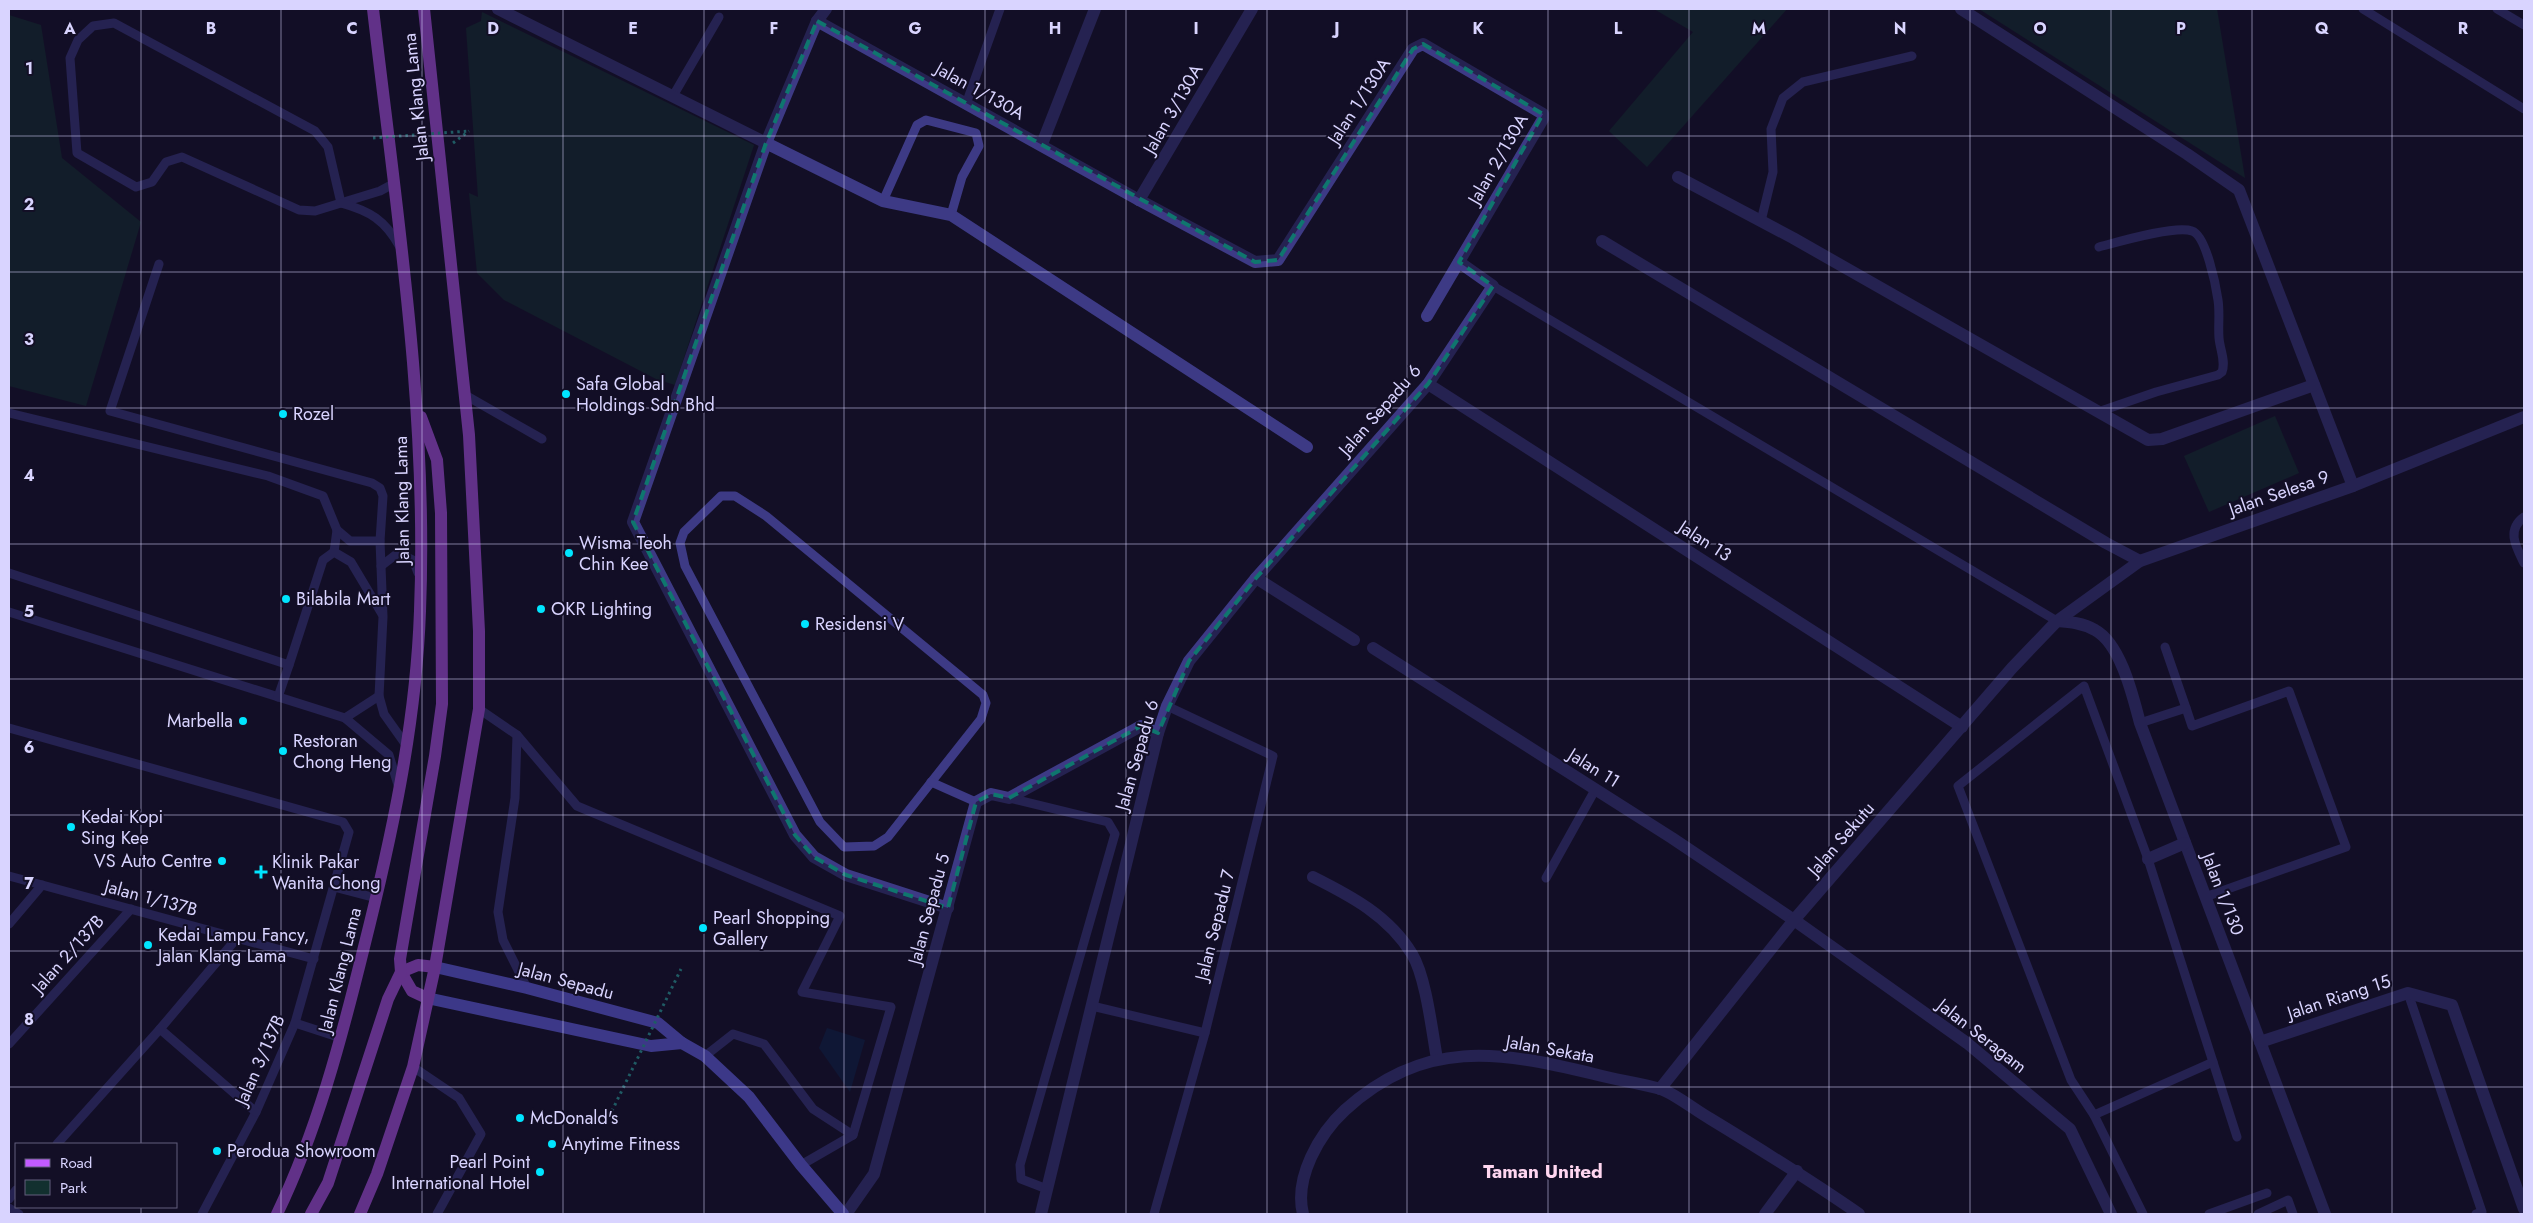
<svg xmlns="http://www.w3.org/2000/svg" width="2533" height="1223" font-family="Jost,sans-serif">
	<rect width="100%" height="100%" fill="#130f26"/>
	<g fill="#12302f">
		<polygon points="1654,9 1787,9 1647,167 1609,131 1693,32"/>
		<polygon points="1979,9 2217,9 2245,178"/>
		<polygon points="482,12 754,145 675,385 656,379 504,300 477,273 469,193 478,197 466,28 481,21"/>
		<polygon points="9,15 41,25 62,158 141,222 86,406 9,386"/>
		<polygon points="2275,416 2299,473 2209,512 2184,456"/>
	</g>
	<polygon fill="#0c2248" points="827,1028 865,1040 850,1092 819,1048"/>
	<g fill="none" stroke-linecap="round" stroke-linejoin="round">
		<polyline stroke="#2fb8b0" stroke-width="3" stroke-dasharray="2.5 4" stroke-linecap="butt" points="453,143 469,131"/>
		<g stroke="#3d3a85" stroke-width="9">
			<polyline points="2363,9 2524,109"/>
			<polyline points="2497,9 2524,25"/>
			<polygon points="114,23 315,131 328,147 341,203 315,211 299,210 182,157 166,162 152,182 136,187 77,153 70,58 78,40 93,26"/>
			<polyline points="673,96 719,17"/>
			<polyline points="966,104 1000,9"/>
			<polyline points="883,201 917,125 926,120 976,133 979,146 962,177 951,215"/>
			<polyline points="344,202 380,191 393,184 393,180"/>
			<path d="M 341,203 C 370,211 385,220 400,247"/>
			<polyline points="1761,221 1773,172 1771,129 1783,98 1803,82 1912,56"/>
			<polyline points="159,264 110,411 372,483 380,488 383,496 380,541 383,617 379,696 384,714 406,745"/>
			<polyline points="1493,286 2057,621"/>
			<polyline points="465,395 542,439"/>
			<path d="M 2098,412 L 2156,392 L 2218,375 L 2222,372 C 2226,361 2220,350 2219,338 C 2218,326 2220,313 2218,300 C 2216,286 2206,235 2192,231 C 2175,225 2118,242 2099,247"/>
			<polyline points="9,413 268,476 323,496 337,530 350,541 380,541"/>
			<polygon points="721,496 735,496 766,516 983,695 986,703 981,719 888,837 874,846 844,847 820,822 685,566 680,543 684,532"/>
			<path d="M 2524,517 C 2506,530 2516,547 2524,563"/>
			<polyline points="334,552 337,530"/>
			<polyline points="381,566 398,553 413,560 418,573"/>
			<polyline points="9,573 289,665 323,560 334,552 351,562 382,614"/>
			<polyline points="9,612 345,718"/>
			<polyline points="2165,647 2186,708"/>
			<polyline points="379,696 345,718 389,755 398,785"/>
			<polyline points="278,697 289,665"/>
			<polyline points="479,709 517,735 577,806 840,916 802,992 891,1007 853,1135 801,1165"/>
			<polyline points="2140,723 2186,708 2192,726 2289,691 2346,847 2205,897"/>
			<polyline points="9,728 343,822 349,832 295,1023 256,1112 202,1214"/>
			<polyline points="517,735 515,798 498,912 503,940 527,988"/>
			<polyline points="931,782 976,802"/>
			<polyline points="1009,798 1108,822 1115,834 1020,1165 1021,1179 1047,1189"/>
			<polyline points="9,876 314,959"/>
			<polyline points="1546,878 1595,790"/>
			<polyline points="334,887 376,898"/>
			<polyline points="9,924 42,885"/>
			<polyline points="2408,993 2482,1212 2476,1214"/>
			<polyline points="1092,1006 1205,1033"/>
			<polyline points="295,1023 341,1038"/>
			<polyline points="160,1029 256,1112"/>
			<polyline points="9,1044 131,909"/>
			<polyline points="705,1056 733,1034 764,1044 813,1109 853,1135"/>
			<polyline points="413,1067 459,1098 481,1134 437,1214"/>
			<polyline points="2094,1115 2213,1062"/>
			<polyline points="57,1144 160,1029 237,938"/>
			<polyline points="9,1199 16,1190"/>
			<polyline points="9,1208 19,1214"/>
			<polyline points="1154,1214 1205,1033 1273,756 1167,706"/>
			<polyline points="2143,1214 2094,1115 2071,1080 1958,786 2084,686 2148,859 2237,1137"/>
			<polyline points="2209,1214 2267,1193"/>
			<polyline points="2258,1214 2288,1200 2293,1214"/>
		</g>
		<g stroke="#3d3a85" stroke-width="12">
			<polyline points="498,9 766,143 817,21 826,9"/>
			<polyline points="1961,9 2187,154 2239,190 2353,486"/>
			<polyline points="817,21 1139,200 1255,262 1278,260 1413,49 1423,44 1543,114 1543,119 1427,316"/>
			<polyline points="1042,144 1095,9"/>
			<polyline points="1678,177 1793,238 2148,440 2162,439 2314,385"/>
			<polyline points="1139,200 1252,9"/>
			<polyline points="1602,241 2106,543 2140,561"/>
			<polyline points="1428,384 1962,727"/>
			<polyline points="1256,578 1354,640"/>
			<path d="M 2057,621 C 2070,622 2083,623 2095,630 C 2121,644 2133,697 2140,723 L 2325,1214"/>
			<polyline points="1373,648 1672,838 1794,920 1967,1043 2070,1129 2111,1214"/>
			<polyline points="2148,859 2185,843"/>
			<path d="M 1313,877 C 1351,896 1389,916 1412,954 C 1426,977 1432,1031 1437,1059"/>
			<polyline points="948,908 846,875 814,857 795,835 633,522 766,143 883,201 951,215 1307,447"/>
			<polyline points="2260,1042 2408,993 2452,1005 2524,1209"/>
			<polyline points="1660,1089 1794,920 2012,668 2057,621 2140,561 2353,486 2524,417"/>
			<polyline points="846,1214 874,1174 976,802 991,794 1009,798 1141,726 1158,733"/>
			<polyline points="1041,1214 1158,733 1167,706 1189,661 1256,578 1428,384 1493,286 1459,262"/>
			<path d="M 1303,1214 C 1294,1178 1319,1134 1345,1110 C 1424,1038 1499,1051 1594,1074 C 1616,1080 1640,1083 1661,1089 C 1675,1094 1695,1110 1709,1118 C 1760,1149 1810,1180 1859,1214"/>
			<polyline points="1765,1214 1797,1171"/>
		</g>
		<g stroke="#6f6bff" stroke-width="12">
			<polyline points="435,967 527,988 658,1023 682,1043 705,1056 749,1097 801,1165 843,1214"/>
			<polyline points="427,998 651,1046 682,1043"/>
		</g>
		<g stroke="#c25bff" stroke-width="12">
			<polyline points="401,972 412,991 427,998"/>
			<polyline points="401,972 418,965 435,967"/>
			<path d="M 277,1214 C 317,1131 341,1040 363,951 C 391,840 416,726 420,611 C 428,409 396,208 373,9"/>
			<polyline points="311,1214 328,1183 388,999 401,972 400,959 435,756 442,704 441,513 437,460 421,417"/>
			<polyline points="360,1214 377,1174 413,1067 435,967 479,709 479,631 469,435 424,9"/>
		</g>
		<g stroke="#2fb8b0" stroke-width="3" stroke-dasharray="2.5 4" stroke-linecap="butt">
			<polyline points="373,138 469,131"/>
			<polyline points="609,1117 681,969"/>
		</g>
	</g>
	<path d="M0 0H2533V1223H0ZM 817,21 L 1255,262 L 1278,260 L 1413,49 L 1423,44 L 1543,114 L 1459,262 L 1493,286 L 1428,384 L 1256,578 L 1189,661 L 1158,733 L 1141,726 L 1009,798 L 991,794 L 976,802 L 948,908 L 846,875 L 814,857 L 795,835 L 633,522 L 766,143 Z" fill="#130f26" fill-opacity=".55" fill-rule="evenodd"/>
	<path fill="none" stroke="#0f766e" stroke-width="4" stroke-dasharray="10 6" stroke-linejoin="round" d="M 817,21 L 1255,262 L 1278,260 L 1413,49 L 1423,44 L 1543,114 L 1459,262 L 1493,286 L 1428,384 L 1256,578 L 1189,661 L 1158,733 L 1141,726 L 1009,798 L 991,794 L 976,802 L 948,908 L 846,875 L 814,857 L 795,835 L 633,522 L 766,143 Z"/>
	<path fill="none" stroke="#d9d4ff" stroke-width="1" stroke-opacity="0.55" d="M 141,9 L 141,1144M 281,9 L 281,1214M 422,9 L 422,1214M 563,9 L 563,1214M 704,9 L 704,1214M 844,9 L 844,1214M 985,9 L 985,1214M 1126,9 L 1126,1214M 1267,9 L 1267,1214M 1407,9 L 1407,1214M 1548,9 L 1548,1214M 1689,9 L 1689,1214M 1829,9 L 1829,1214M 1970,9 L 1970,1214M 2111,9 L 2111,1214M 2252,9 L 2252,1214M 2392,9 L 2392,1214M 9,136 L 2524,136M 9,272 L 2524,272M 9,408 L 2524,408M 9,544 L 2524,544M 9,679 L 2524,679M 9,815 L 2524,815M 9,951 L 2524,951M 9,1087 L 2524,1087M 141,1207 L 141,1214"/>
	<g fill="#00e5ff" stroke="#130f26" stroke-width="2">
		<circle cx="566" cy="394" r="5"/>
		<circle cx="283" cy="414" r="5"/>
		<circle cx="569" cy="553" r="5"/>
		<circle cx="286" cy="599" r="5"/>
		<circle cx="541" cy="609" r="5"/>
		<circle cx="805" cy="624" r="5"/>
		<circle cx="243" cy="721" r="5"/>
		<circle cx="283" cy="751" r="5"/>
		<circle cx="71" cy="827" r="5"/>
		<circle cx="222" cy="861" r="5"/>
		<path d="M258.5 864.5h5v5h5v5h-5v5h-5v-5h-5v-5h5z"/>
		<circle cx="703" cy="928" r="5"/>
		<circle cx="148" cy="945" r="5"/>
		<circle cx="520" cy="1118" r="5"/>
		<circle cx="552" cy="1144" r="5"/>
		<circle cx="217" cy="1151" r="5"/>
		<circle cx="540" cy="1172" r="5"/>
	</g>
	<g text-anchor="middle" dominant-baseline="central" stroke-width="4" stroke-linejoin="round" paint-order="stroke">
		<g font-size="18" fill="#d9d4ff" stroke="#130f26">
			<text transform="translate(980 91) rotate(29)">Jalan 1/130A</text>
			<text transform="translate(416 97) rotate(-96)">Jalan Klang Lama</text>
			<text transform="translate(1359 101) rotate(-57)">Jalan 1/130A</text>
			<text transform="translate(1173 109) rotate(-60)">Jalan 3/130A</text>
			<text transform="translate(1498 159) rotate(-60)">Jalan 2/130A</text>
			<text transform="translate(1380 410) rotate(-49)">Jalan Sepadu 6</text>
			<text transform="translate(2279 493) rotate(-19)">Jalan Selesa 9</text>
			<text transform="translate(402 500) rotate(-91)">Jalan Klang Lama</text>
			<text transform="translate(1705 541) rotate(33)">Jalan 13</text>
			<text transform="translate(1137 755) rotate(-74)">Jalan Sepadu 6</text>
			<text transform="translate(1594 768) rotate(32)">Jalan 11</text>
			<text transform="translate(1841 839) rotate(-49)">Jalan Sekutu</text>
			<text transform="translate(2223 894) rotate(69)">Jalan 1/130</text>
			<text transform="translate(151 898) rotate(15)">Jalan 1/137B</text>
			<text transform="translate(929 909) rotate(-75)">Jalan Sepadu 5</text>
			<text transform="translate(1215 925) rotate(-76)">Jalan Sepadu 7</text>
			<text transform="translate(68 954) rotate(-48)">Jalan 2/137B</text>
			<text transform="translate(340 970) rotate(-76)">Jalan Klang Lama</text>
			<text transform="translate(566 981) rotate(15)">Jalan Sepadu</text>
			<text transform="translate(2339 997) rotate(-18)">Jalan Riang 15</text>
			<text transform="translate(1982 1036) rotate(38)">Jalan Seragam</text>
			<text transform="translate(1550 1049) rotate(10)">Jalan Sekata</text>
			<text transform="translate(260 1060) rotate(-66)">Jalan 3/137B</text>
		</g>
		<g font-size="18" fill="#d9d4ff" stroke="#130f26" text-anchor="start">
			<text x="576" y="384">Safa Global<tspan x="576" dy="21">Holdings Sdn Bhd</tspan></text>
			<text x="293" y="414">Rozel</text>
			<text x="579" y="543">Wisma Teoh<tspan x="579" dy="21">Chin Kee</tspan></text>
			<text x="296" y="599">Bilabila Mart</text>
			<text x="551" y="609">OKR Lighting</text>
			<text x="815" y="624">Residensi V</text>
			<text x="233" y="721" text-anchor="end">Marbella</text>
			<text x="293" y="741">Restoran<tspan x="293" dy="21">Chong Heng</tspan></text>
			<text x="81" y="817">Kedai Kopi<tspan x="81" dy="21">Sing Kee</tspan></text>
			<text x="212" y="861" text-anchor="end">VS Auto Centre</text>
			<text x="272" y="862">Klinik Pakar<tspan x="272" dy="21">Wanita Chong</tspan></text>
			<text x="713" y="918">Pearl Shopping<tspan x="713" dy="21">Gallery</tspan></text>
			<text x="158" y="935">Kedai Lampu Fancy,<tspan x="158" dy="21">Jalan Klang Lama</tspan></text>
			<text x="530" y="1118">McDonald's</text>
			<text x="562" y="1144">Anytime Fitness</text>
			<text x="227" y="1151">Perodua Showroom</text>
			<text x="530" y="1162" text-anchor="end">Pearl Point<tspan x="530" dy="21">International Hotel</tspan></text>
		</g>
		<g font-size="19" font-weight="bold" fill="#ffd6f0" stroke="#130f26">
			<text x="1543" y="1171">Taman United</text>
		</g>
	</g>
	<g font-size="16" text-anchor="middle" font-weight="bold" fill="#d9d4ff" stroke="#130f26" stroke-width="4" stroke-linejoin="round" paint-order="stroke">
		<text x="70" y="34">A</text>
		<text x="211" y="34">B</text>
		<text x="352" y="34">C</text>
		<text x="493" y="34">D</text>
		<text x="633" y="34">E</text>
		<text x="774" y="34">F</text>
		<text x="915" y="34">G</text>
		<text x="1055" y="34">H</text>
		<text x="1196" y="34">I</text>
		<text x="1337" y="34">J</text>
		<text x="1478" y="34">K</text>
		<text x="1618" y="34">L</text>
		<text x="1759" y="34">M</text>
		<text x="1900" y="34">N</text>
		<text x="2040" y="34">O</text>
		<text x="2181" y="34">P</text>
		<text x="2322" y="34">Q</text>
		<text x="2463" y="34">R</text>
		<text x="29" y="74">1</text>
		<text x="29" y="210">2</text>
		<text x="29" y="345">3</text>
		<text x="29" y="481">4</text>
		<text x="29" y="617">5</text>
		<text x="29" y="753">6</text>
		<text x="29" y="889">7</text>
		<text x="29" y="1025">8</text>
	</g>
	<rect width="2533" height="1223" fill="none" stroke="#d9d4ff" stroke-width="20"/>
	<rect x="15" y="1143" width="162" height="65" fill="#130f26" stroke="#625e7d"/>
	<rect x="25" y="1159" width="25" height="8" fill="#c25bff" stroke="#625e7d"/>
	<text x="60" y="1168" font-size="15" fill="#d9d4ff">Road</text>
	<rect x="25" y="1180" width="25" height="15" fill="#12302f" stroke="#625e7d"/>
	<text x="60" y="1193" font-size="15" fill="#d9d4ff">Park</text>
</svg>
